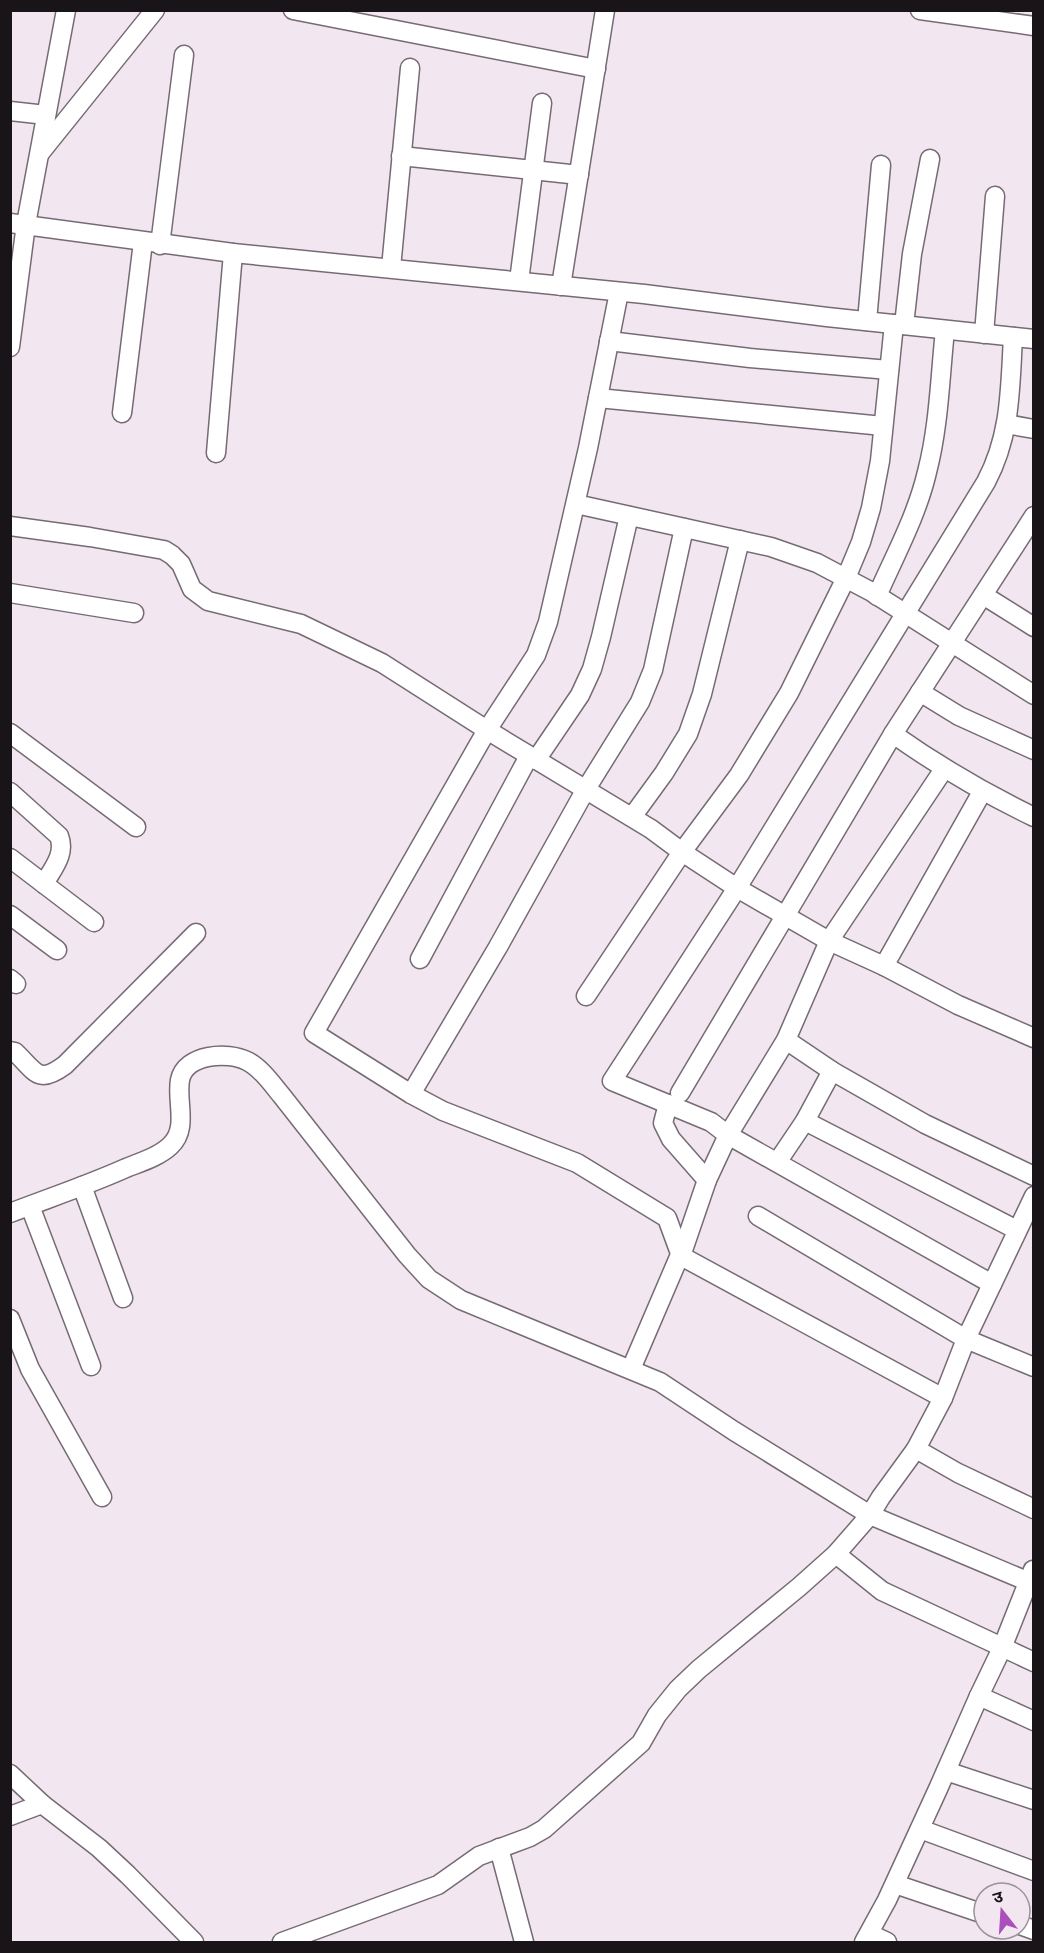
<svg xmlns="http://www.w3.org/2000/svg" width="1044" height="1953" font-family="Raleway,'Noto Sans Devanagari',sans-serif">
	<rect width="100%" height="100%" fill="#f2e6f1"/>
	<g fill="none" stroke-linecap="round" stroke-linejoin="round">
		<defs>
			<g id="minor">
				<polyline points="293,10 596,69"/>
				<polyline points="920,10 1034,26"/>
				<polyline points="10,111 46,115"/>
				<polyline points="40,153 155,10"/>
				<polyline points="401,156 579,175"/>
				<polyline points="10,223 233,253 644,294 827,317 1034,339"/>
				<polyline points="160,245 184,55"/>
				<polyline points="391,268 410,68"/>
				<polyline points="519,281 542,103"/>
				<polyline points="561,286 605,10"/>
				<polyline points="619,292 588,448 548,622 536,655 487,730 314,1033 411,1094 443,1111 577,1163 667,1218 681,1256 943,1398"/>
				<polyline points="867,321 881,165"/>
				<polyline points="904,325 912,254 930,159"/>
				<polyline points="984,334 995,196"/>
				<polyline points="609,341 750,358 889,370"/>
				<polyline points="10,347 26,224 66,10"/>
				<polyline points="598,398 883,426"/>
				<polyline points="122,413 143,242"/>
				<polyline points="1006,424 1034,429"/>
				<polyline points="216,453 233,253"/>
				<polyline points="576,504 771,547 817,563 870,591 1034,695"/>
				<polyline points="10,526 90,537 164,550 172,555 181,564 192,589 208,601 301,624 382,663 487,730 651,829 682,852 737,888 829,941 884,966 958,1005 1034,1038"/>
				<polyline points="10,593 134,613"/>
				<polyline points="983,595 1034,627"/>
				<path d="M 877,596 C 895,555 917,515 927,472 C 939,426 940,377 945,330"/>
				<polyline points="920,692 959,716 1034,750"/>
				<polyline points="10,733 136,827"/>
				<path d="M 893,734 C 940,767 982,792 1034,817"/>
				<polyline points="536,760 580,695 592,669 601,637 629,516"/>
				<path d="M 10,792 L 59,836 C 66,854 53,868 44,884"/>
				<polyline points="632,817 664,773 688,734 702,694 740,540"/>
				<polyline points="10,858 94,922"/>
				<polyline points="10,915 57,950"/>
				<polyline points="420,959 529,756"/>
				<polyline points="884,966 982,792"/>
				<polyline points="10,979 16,984"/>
				<polyline points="586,996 682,852 739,775 789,693 846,578 861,542 871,508 880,461 894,324"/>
				<polyline points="786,1040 832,1071 925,1124 1034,1176"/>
				<path d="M 10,1051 L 15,1052 C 36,1072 38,1085 65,1065 L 196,933"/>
				<polyline points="680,1093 893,734 1034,516"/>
				<polyline points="411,1094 498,947 586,789 640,702 653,670 684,528"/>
				<polyline points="668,1104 663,1123 671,1139 707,1180"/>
				<polyline points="805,1121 1017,1230"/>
				<polyline points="778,1161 805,1121 832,1071"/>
				<polyline points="82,1186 123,1298"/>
				<polyline points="30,1206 91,1366"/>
				<path d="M 10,1213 C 49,1198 88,1185 126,1168 C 141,1162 158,1157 170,1146 C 189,1129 176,1101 180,1080 C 185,1054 228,1051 247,1061 C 261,1068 272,1084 282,1096 L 407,1255 L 429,1279 L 461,1300 L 660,1382 L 734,1431 L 870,1515 L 881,1497 L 916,1449 L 958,1473 L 1034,1509"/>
				<polyline points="758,1216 966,1339 1034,1367"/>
				<path d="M 992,1284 L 728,1135 L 711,1122 L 612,1081 L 737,888 L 986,482 C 1011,435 1010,389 1013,337"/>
				<polyline points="10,1319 30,1369 102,1497"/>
				<polyline points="631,1369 679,1257 681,1256 707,1180 728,1135 786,1040 829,941 944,769"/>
				<polyline points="916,1449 943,1398 966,1339 1034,1196"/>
				<polyline points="836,1554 882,1591 1034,1662"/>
				<polyline points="979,1696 1034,1721"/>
				<polyline points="946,1771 1034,1800"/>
				<polyline points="10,1774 42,1804 99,1848 128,1875 194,1942"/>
				<polyline points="10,1816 42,1804"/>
				<polyline points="920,1829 1034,1871"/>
				<polyline points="499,1848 524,1942"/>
				<polyline points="895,1884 984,1914"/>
				<polyline points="1020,1925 1034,1930"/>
				<polyline points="870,1934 887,1942"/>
				<polyline points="282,1942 438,1885 479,1856 530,1837 544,1829 641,1743 657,1715 678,1689 699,1669 799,1587 836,1554 870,1515 1034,1584"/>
				<polyline points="864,1942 887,1900 938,1789 979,1696 1002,1648 1033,1570"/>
			</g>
		</defs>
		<use href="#minor" stroke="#766b74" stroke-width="21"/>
		<use href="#minor" stroke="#fff" stroke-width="18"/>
	</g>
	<rect width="1044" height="1953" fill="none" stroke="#181417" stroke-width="24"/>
	<g transform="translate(1002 1911) rotate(343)"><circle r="28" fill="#f2e6f1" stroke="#9b929a" stroke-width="1.5"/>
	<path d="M0-4.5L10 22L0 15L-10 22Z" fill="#ab4fba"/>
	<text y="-9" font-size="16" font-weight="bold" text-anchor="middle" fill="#181417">उ</text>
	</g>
</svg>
